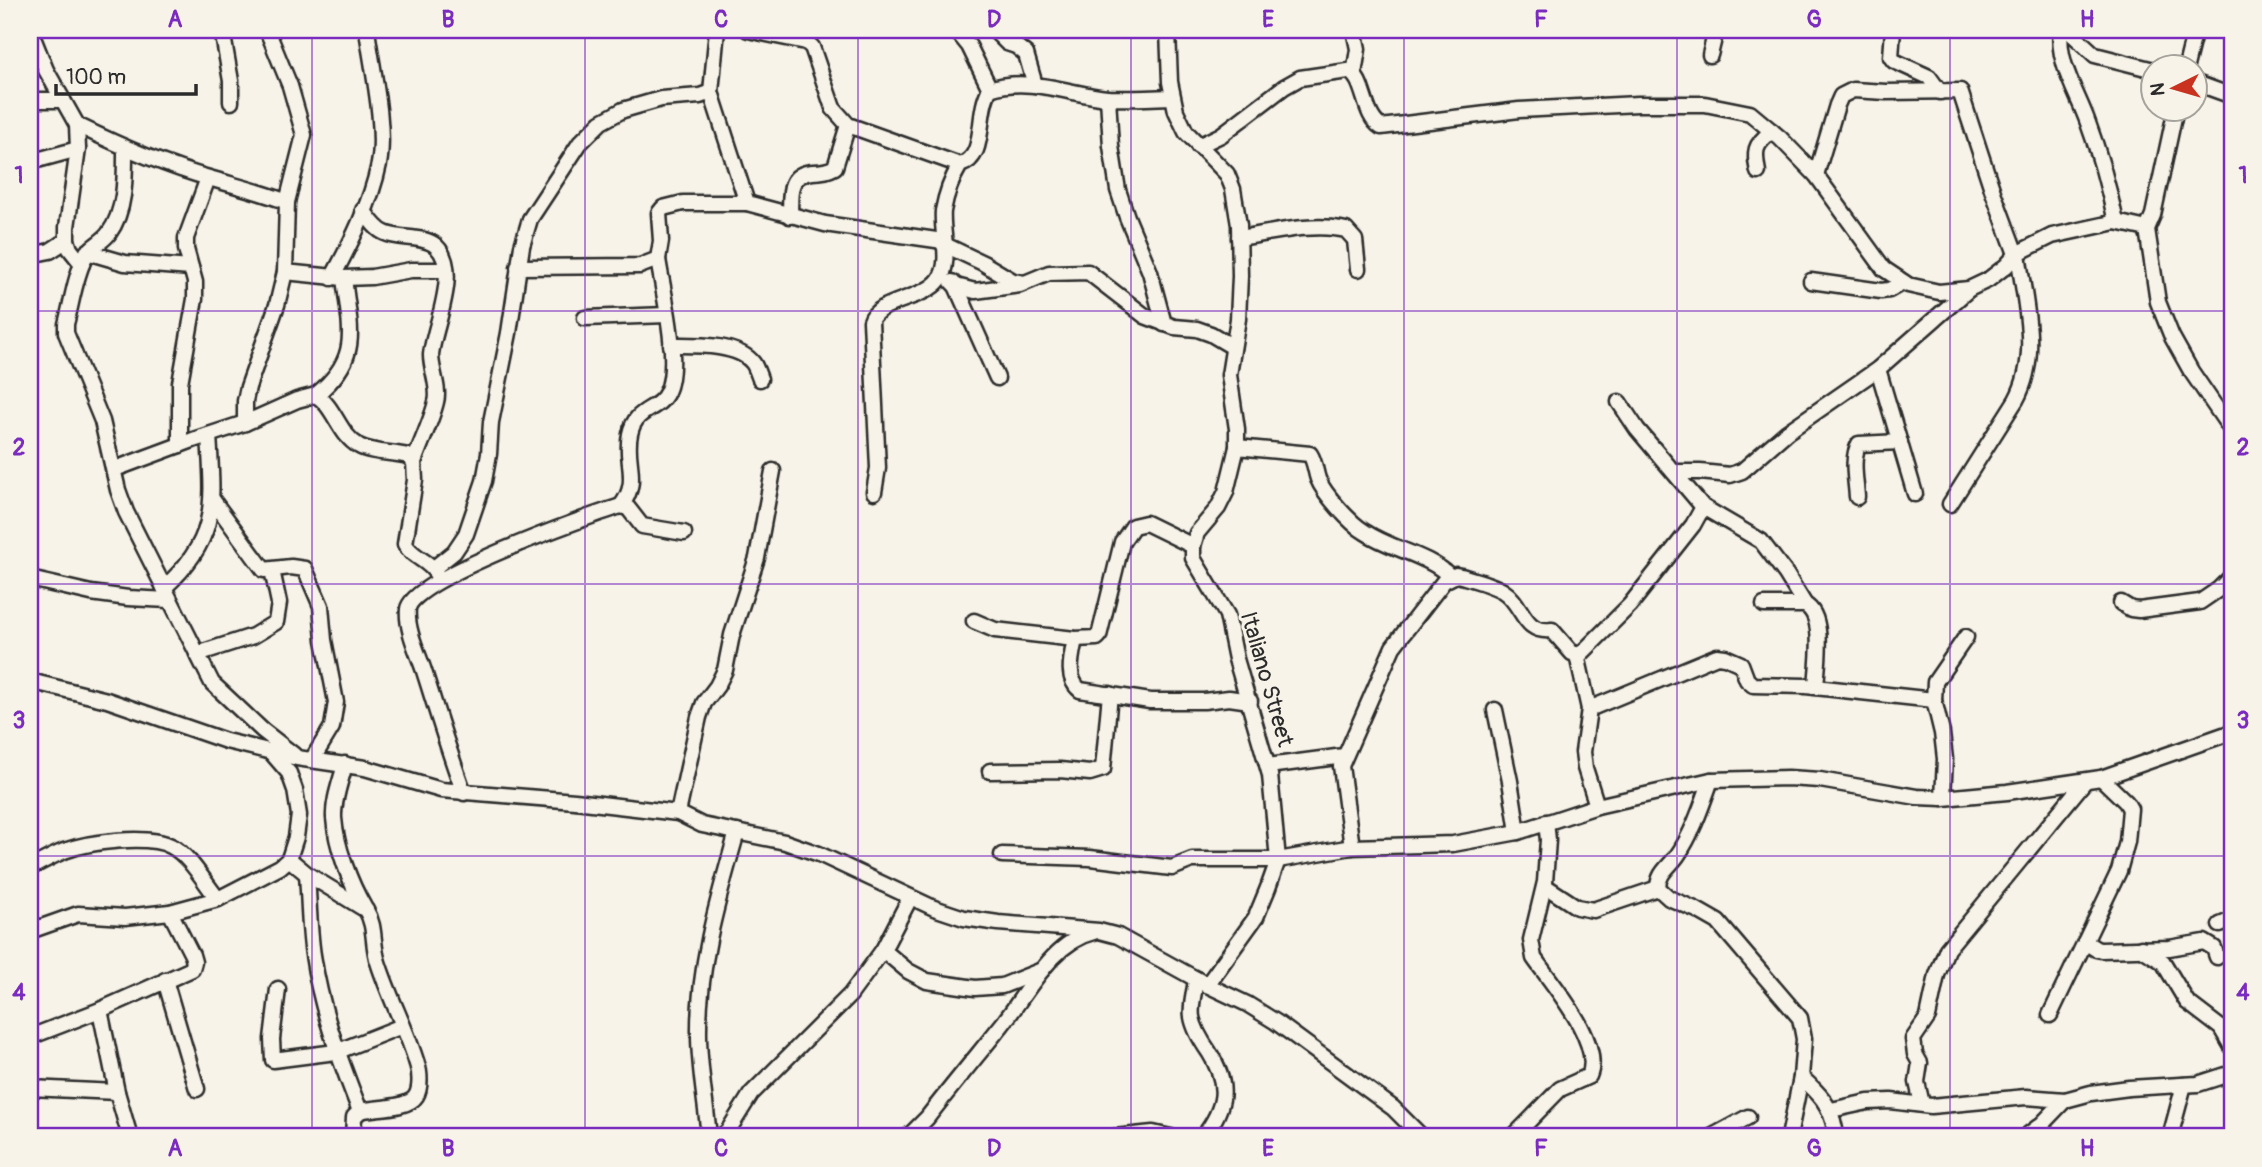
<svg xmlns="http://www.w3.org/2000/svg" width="2262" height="1167" font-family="Pangolin,sans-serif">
	<rect width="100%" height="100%" fill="#f7f3e8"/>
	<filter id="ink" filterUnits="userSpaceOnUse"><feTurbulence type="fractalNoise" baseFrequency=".0143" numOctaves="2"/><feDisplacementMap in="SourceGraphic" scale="14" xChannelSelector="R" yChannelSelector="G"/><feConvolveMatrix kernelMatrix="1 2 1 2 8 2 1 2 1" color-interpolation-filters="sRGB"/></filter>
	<g filter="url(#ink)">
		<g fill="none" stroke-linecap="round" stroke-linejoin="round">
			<defs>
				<g id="minor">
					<polyline points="30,30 46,70 77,125 78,149 67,227 67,240 70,249 82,264"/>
					<polyline points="222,30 231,81 231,102"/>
					<polyline points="748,30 806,42 812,47 833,108 848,125 960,165"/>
					<polyline points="956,30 969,46 990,89"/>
					<polyline points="994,30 1007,43 1016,46 1026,54 1035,85"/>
					<polyline points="1168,30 1170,82 1176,111 1186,132 1227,174 1233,189 1239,225 1240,276 1238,319 1229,375 1237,429 1237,447 1226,492 1218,508 1197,533 1193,546 1193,558 1227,615 1236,659 1270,775 1278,860 1268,888 1256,917 1207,985"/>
					<polyline points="1893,30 1891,57 1894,61 1929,77 1940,92"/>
					<path d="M 2061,30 C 2056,61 2078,94 2088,123 C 2100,155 2109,189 2116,222"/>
					<polyline points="2068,30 2095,55 2154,70"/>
					<polyline points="1710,55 1716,30"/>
					<polyline points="2186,66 2195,30"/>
					<polyline points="1354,74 1358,49 1354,30"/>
					<polyline points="2196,83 2232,96"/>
					<polyline points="711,92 747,203"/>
					<polyline points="1108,98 1111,146 1118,190 1127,217 1150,272 1164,324"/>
					<polyline points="30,100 63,100"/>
					<polyline points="2176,108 2153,215 2147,229 2158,302 2172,337 2191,371 2232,431"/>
					<path d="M 77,125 C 120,146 163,165 209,178 C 236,186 262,192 287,202"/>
					<path d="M 1198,146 L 1221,135 L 1284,87 L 1300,78 L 1348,71 C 1366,78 1362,115 1381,127 L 1519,110 L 1638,104 L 1705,104 L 1750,113 L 1780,138 L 1816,175 L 1884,269 L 1908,285 L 1939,292 L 1969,289 L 1988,280 L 2006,266 L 2018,253 L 2052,236 L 2116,222 L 2147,229"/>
					<path d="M 125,149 C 125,176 126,210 109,233 C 103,242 91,246 86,255 C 75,276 72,302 66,324 L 66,333 L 102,421 L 118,490 L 126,512 L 212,683 L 262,730 L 294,755"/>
					<polyline points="30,162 78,149"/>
					<path d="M 1758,172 C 1754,151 1754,145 1772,131"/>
					<polyline points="1816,175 1837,105 1841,96 1853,90 1886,92 1960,91 1993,192 2016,254"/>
					<path d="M 363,210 C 369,218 375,229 385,233 C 400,240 424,235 436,246 C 462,270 433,328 431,355 C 431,370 440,389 436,402 C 431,422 421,442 414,462"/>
					<path d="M 790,216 C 791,195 786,174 813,172 C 821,172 828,171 835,167 L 848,125"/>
					<path d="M 1239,238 C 1272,233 1313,222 1346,230 L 1355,240 L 1358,269"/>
					<polyline points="943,244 983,263 1013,281 1024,283"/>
					<polyline points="87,252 125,263 191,268"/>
					<polyline points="30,255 50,251 67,240"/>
					<polyline points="518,267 640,266 658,259 661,241 659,213 663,208 683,203 747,203 825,224 943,241"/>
					<polyline points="285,272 344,278 372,277 411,270 446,270"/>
					<path d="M 332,278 C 351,243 371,203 379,164 C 386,127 372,67 367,30"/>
					<polyline points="1811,281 1881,291 1889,290 1903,282"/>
					<polyline points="952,282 956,286 997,378"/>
					<polyline points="956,286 975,291 1020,285 1049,273 1088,272 1145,316 1174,327 1197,329 1211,334 1233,347"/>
					<polyline points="585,318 667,315"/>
					<path d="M 671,345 C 694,345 738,343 753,363 C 756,367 758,374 760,379"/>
					<polyline points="1878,369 1915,494"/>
					<path d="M 316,395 C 362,357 350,331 344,278"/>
					<polyline points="1619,402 1637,429 1703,507 1761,541 1786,574 1805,605"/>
					<polyline points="245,423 245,401 248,387 277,305 285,272 287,202 304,135 290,86 267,30"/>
					<polyline points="180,445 180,383 195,299 195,282 186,249 186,238 208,178"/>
					<path d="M 1237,447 L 1310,454 C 1315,462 1315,470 1318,479 C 1324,494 1351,524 1365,532 C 1392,550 1427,554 1451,577"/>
					<path d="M 115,469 L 193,440 L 245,423 L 297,400 L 316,395 C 335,407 339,435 359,446 C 371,453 393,452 408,456 L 414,462 L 415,480 L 405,544 C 412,558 430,560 437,575"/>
					<polyline points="1674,472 1700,472 1730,475 1742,471 1787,432 1878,369 1969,289"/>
					<path d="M 874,492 L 878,468 L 871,321 C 877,300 924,300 939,280 C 952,263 941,232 943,211 C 946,194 951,180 960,165 C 988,157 975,114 990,89 C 1027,76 1070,94 1107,98 C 1129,99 1151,98 1172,97"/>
					<path d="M 1857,497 C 1856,481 1851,458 1859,444 L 1900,442"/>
					<polyline points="212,499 264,570 291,567 305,569 321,606 324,640 336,702 332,727 312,760"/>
					<path d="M 1950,504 L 2016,400 C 2041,355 2024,301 2018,253"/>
					<path d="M 621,506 C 641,480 624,462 630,434 C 636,406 658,412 667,392 C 681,362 663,292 658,259"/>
					<polyline points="434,568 454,552 466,534 484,481 489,454 491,422 509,333 522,246 530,219 580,143 601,122 623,110 661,99 700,96 711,92 717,30"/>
					<polyline points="30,579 91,593 128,598 169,600"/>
					<path d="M 164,588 C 219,538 213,504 209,435"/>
					<polyline points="2121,603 2131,609 2139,610 2200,602 2219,589 2232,576"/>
					<path d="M 1764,605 L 1805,605 C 1826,616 1817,666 1816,687"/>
					<polyline points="974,621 995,630 1075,639 1097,638 1099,636 1122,542 1133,526 1146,523 1193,546"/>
					<path d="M 1075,639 C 1072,655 1065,678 1080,690 L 1150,701 L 1204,701 L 1229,698 L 1250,701"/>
					<polyline points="197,654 253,636 276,622 279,603 272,570"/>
					<polyline points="1577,655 1589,709 1583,752 1585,768 1597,806"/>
					<polyline points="30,681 107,700 226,741 297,758 365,768 441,790 575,801 678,813 702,825 785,842 819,854 934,908 964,918 998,923 1099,931 1118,936 1207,985 1247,1004 1276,1022 1393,1108 1422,1137"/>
					<polyline points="1589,709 1717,656 1725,657 1741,664 1747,680 1753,685 1806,686 1934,700"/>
					<polyline points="1495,710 1510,781 1518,832"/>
					<path d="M 345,764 C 341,781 333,800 334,818 C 336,846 350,883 364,907"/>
					<polyline points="1268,766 1344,756"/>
					<polyline points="990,771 1060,770 1090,773 1103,769 1110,694"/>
					<path d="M 1711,780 C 1702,805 1693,833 1677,856 C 1669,867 1658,873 1658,888 L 1669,898 L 1697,910 L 1718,922 L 1800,1018 L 1804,1039 L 1801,1077 L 1789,1137"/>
					<path d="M 464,793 C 449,752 437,712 424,671 C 418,653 406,629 408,609 C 411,579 589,516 621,506 L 628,508 L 642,526 L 684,533"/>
					<polyline points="1943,798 1945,759 1942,733 1934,700 1935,682 1966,637"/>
					<polyline points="678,813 699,717 704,703 717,686 725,670 732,635 757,558 773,471"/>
					<path d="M 1352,847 L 1341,766 L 1393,647 L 1444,581 L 1456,575 L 1461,576 C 1475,580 1491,584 1503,591 C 1524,604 1522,634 1552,630 L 1572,653 L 1580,655 L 1630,605 L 1693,525 L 1703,507"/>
					<polyline points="1002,855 1090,858 1172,868 1192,860 1278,860 1352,847 1453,844 1518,832 1597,806 1711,780 1788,778 1820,780 1917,797 1943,798 2007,792 2101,778 2232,732"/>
					<path d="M 289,859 L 307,874 L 366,910 C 376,926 372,945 378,962 C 389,997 407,1030 417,1064 C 420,1072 421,1088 416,1096 C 408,1109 374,1107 360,1111 L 354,1117 L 353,1137"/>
					<path d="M 30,868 C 41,862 52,856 64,851 C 88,842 148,834 171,846 C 190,856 204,882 218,899"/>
					<path d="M 307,874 C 309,901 309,929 313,955 C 321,1010 340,1060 360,1111"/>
					<polyline points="1545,886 1577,907 1593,910 1658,888"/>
					<polyline points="2220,925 2232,920"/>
					<polyline points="30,931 78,914 125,917 170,912 218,899 280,867 289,859 296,837 299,815 295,790 289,773 270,751"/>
					<polyline points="2085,942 2096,949 2101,950 2169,948 2204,942 2214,948 2217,957"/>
					<polyline points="2141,948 2163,962 2187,1002 2221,1028 2232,1047"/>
					<polyline points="883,950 908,971 927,981 975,988 1002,986 1042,970"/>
					<path d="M 1196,979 C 1195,991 1190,1005 1192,1017 C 1194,1029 1202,1042 1209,1052 C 1230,1085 1226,1107 1203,1137"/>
					<polyline points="165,980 197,1089"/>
					<polyline points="278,989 272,1039 273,1060 336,1052 402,1026"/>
					<polyline points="100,1010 117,1092 130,1137"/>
					<polyline points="2050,1015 2119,871 2127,842 2130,809 2126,802 2101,778"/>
					<polyline points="30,1037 100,1010 192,969 194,962 192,955 170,912"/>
					<path d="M 1801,1077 C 1820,1094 1830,1104 1835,1129"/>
					<polyline points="30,1088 117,1092"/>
					<polyline points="1922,1104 1917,1082 1920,1063 1915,1054 1913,1039 1928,1017 1937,975 1947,949 2085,781"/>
					<polyline points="1831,1110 1868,1102 1891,1101 1931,1106 2026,1097 2065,1100 2091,1093 2129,1088 2198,1084 2232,1073"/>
					<path d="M 709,1137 C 706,1103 699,1068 699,1035 C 698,965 718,899 737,832"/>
					<polyline points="721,1137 728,1131 751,1094 850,995 883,950 910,898"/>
					<path d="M 908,1137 L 927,1118 C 951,1087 976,1057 1001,1026 C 1027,994 1051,942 1094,932"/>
					<polyline points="1114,1137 1153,1133 1171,1137"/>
					<path d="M 1513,1137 L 1560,1089 L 1589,1076 C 1604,1043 1552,984 1534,958 L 1531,940 L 1545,882 L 1548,840 L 1546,822"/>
					<polyline points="1711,1137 1748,1117"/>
					<polyline points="2025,1137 2042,1124 2065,1100"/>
					<polyline points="2170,1137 2184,1085"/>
				</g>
			</defs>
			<use href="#minor" stroke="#2b2b2b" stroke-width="19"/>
			<use href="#minor" stroke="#f7f3e8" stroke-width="14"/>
		</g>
	</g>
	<path fill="none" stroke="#7b2cbf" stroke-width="2" stroke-opacity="0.55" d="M 312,30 L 312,1137M 585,30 L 585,1137M 858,30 L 858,1137M 1131,30 L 1131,1137M 1404,30 L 1404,1137M 1677,30 L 1677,1137M 1950,30 L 1950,1137M 30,311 L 2232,311M 30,584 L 2232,584M 30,856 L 2232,856"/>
	<g text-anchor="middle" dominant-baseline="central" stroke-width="6" stroke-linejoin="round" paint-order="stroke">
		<g font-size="23" fill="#2b2b2b" stroke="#f7f3e8">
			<text transform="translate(1267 679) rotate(74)">Italiano Street</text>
		</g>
	</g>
	<rect width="2262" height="1167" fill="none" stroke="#f7f3e8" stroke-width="77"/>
	<g transform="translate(2174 88) rotate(265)"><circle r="33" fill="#f7f3e8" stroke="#a5a39c" stroke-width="2"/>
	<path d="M0-5L12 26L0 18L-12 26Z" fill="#c8321e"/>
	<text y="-10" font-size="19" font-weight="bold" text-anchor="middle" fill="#2b2b2b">N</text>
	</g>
	<path d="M56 84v10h140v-10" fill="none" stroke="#2b2b2b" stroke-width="3.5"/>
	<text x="66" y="84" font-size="21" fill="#2b2b2b" stroke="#f7f3e8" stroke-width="5" paint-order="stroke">100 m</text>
	<rect x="38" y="38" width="2186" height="1090" fill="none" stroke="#7b2cbf" stroke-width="2.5"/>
	<g font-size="23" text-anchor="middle" font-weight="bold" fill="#7b2cbf">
		<text x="175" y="27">A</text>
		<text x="448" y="27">B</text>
		<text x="721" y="27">C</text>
		<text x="994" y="27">D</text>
		<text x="1268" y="27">E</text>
		<text x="1541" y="27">F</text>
		<text x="1814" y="27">G</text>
		<text x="2087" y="27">H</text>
		<text x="19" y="183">1</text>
		<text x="2243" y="183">1</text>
		<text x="19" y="455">2</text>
		<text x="2243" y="455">2</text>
		<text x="19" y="728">3</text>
		<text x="2243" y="728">3</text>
		<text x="19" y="1000">4</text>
		<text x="2243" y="1000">4</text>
		<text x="175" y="1156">A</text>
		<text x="448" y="1156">B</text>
		<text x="721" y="1156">C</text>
		<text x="994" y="1156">D</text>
		<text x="1268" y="1156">E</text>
		<text x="1541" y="1156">F</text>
		<text x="1814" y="1156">G</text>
		<text x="2087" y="1156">H</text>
	</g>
</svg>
